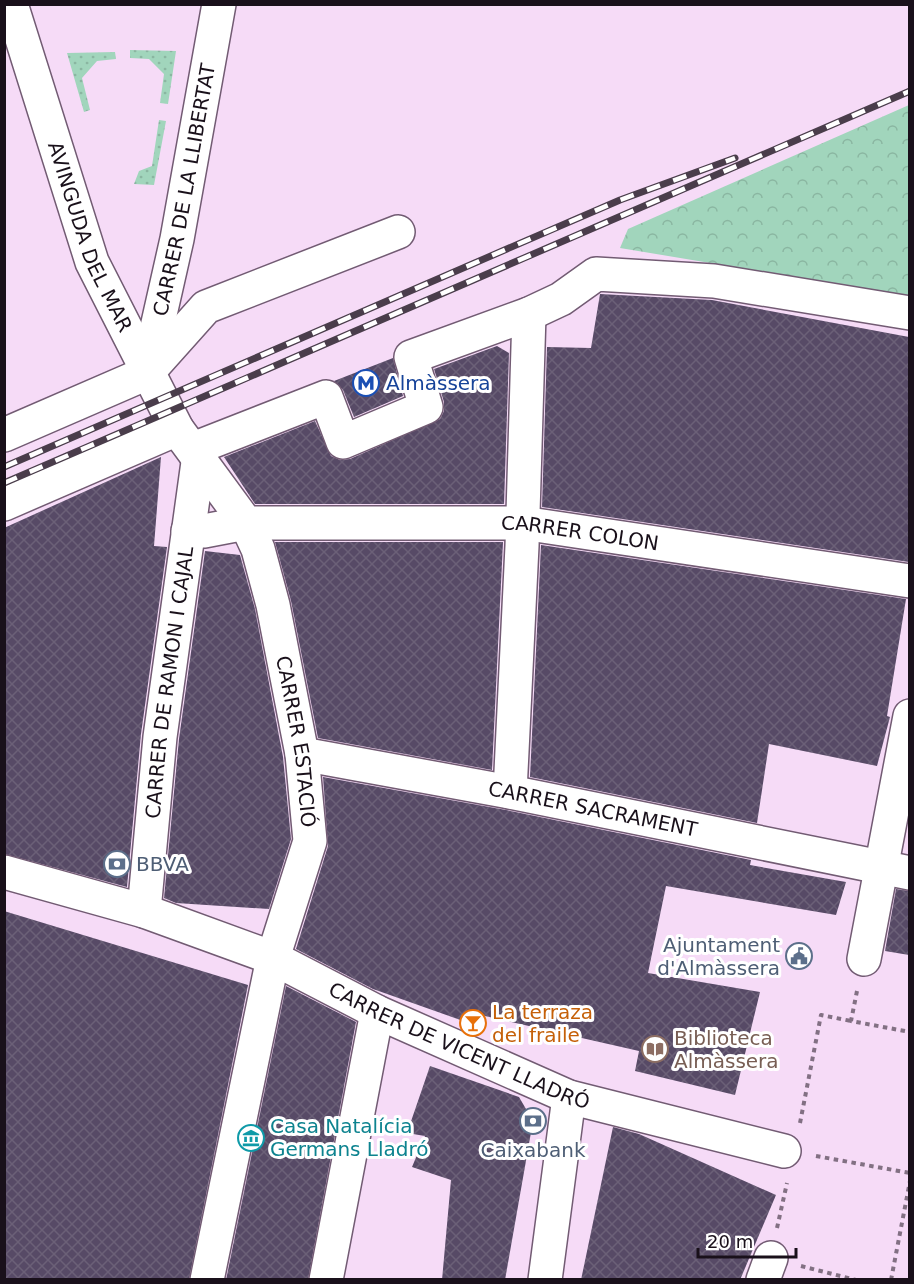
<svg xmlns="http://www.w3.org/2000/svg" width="914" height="1284" font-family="'DejaVu Sans',sans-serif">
	<defs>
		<pattern id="park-crowns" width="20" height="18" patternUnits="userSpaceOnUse" patternTransform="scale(1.5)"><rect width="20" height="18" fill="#a1d5bc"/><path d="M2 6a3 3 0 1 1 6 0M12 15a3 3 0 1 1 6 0" fill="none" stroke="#8ab6a1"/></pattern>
		<pattern id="garden-dots" width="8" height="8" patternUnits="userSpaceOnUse" patternTransform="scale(1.5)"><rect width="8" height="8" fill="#a1d5bc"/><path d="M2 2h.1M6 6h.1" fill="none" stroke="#8ab6a1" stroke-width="1.8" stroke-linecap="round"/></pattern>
		<pattern id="building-cross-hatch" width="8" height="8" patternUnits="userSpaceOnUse" patternTransform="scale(1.5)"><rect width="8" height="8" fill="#574a66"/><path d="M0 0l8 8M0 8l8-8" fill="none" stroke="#6b6077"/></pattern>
	</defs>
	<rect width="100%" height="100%" fill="#f6dbf7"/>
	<polygon fill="url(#park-crowns)" points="909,105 909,296 620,248 628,229"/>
	<g fill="url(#garden-dots)">
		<polygon points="130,50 176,51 168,104 160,103 164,74 149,59 130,58"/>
		<polygon points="115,52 116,59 97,61 82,78 90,110 84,112 67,53"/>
		<polygon points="159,120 166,121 154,185 134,184 139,171 152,166"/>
	</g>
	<g fill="url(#building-cross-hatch)">
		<polygon points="600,294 712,300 909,337 909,562 542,507 547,347 591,348"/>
		<polygon points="497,346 509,353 504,504 255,504 224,457 315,421 331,456 340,460 350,459 440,419 444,411 444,402 434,369"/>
		<polygon points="393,358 403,396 354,417 343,390 334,381"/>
		<polygon points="161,457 154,546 167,547 141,734 127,887 4,854 4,528"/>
		<polygon points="275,542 503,542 492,770 318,738 291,601"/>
		<polygon points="541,545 906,599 887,716 890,717 877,766 769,744 757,823 530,777"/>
		<polygon points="205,551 240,555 255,609 283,757 291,839 269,909 176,903 164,898 179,739"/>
		<polygon points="323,777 506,810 751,860 750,865 846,882 836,915 666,886 648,973 760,992 735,1095 635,1071 639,1051 485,1016 483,1028 373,989 296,949 328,846"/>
		<polygon points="896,889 909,891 909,955 885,951"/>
		<polygon points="4,911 248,985 189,1280 4,1280"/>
		<polygon points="286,986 356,1022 308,1280 226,1280"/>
		<polygon points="430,1066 519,1097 533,1121 505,1280 442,1280 451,1180 412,1167 425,1136 407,1133"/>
		<polygon points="613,1127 639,1134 776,1195 740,1280 581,1280"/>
	</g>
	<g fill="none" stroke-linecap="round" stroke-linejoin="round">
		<defs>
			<g id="minor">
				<path id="s1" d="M 11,4 L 92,262 L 177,429 L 246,523 L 522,523 L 910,581"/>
				<path id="s2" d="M 147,372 L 177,239 L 219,4"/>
				<polyline points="4,435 147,373 206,307 398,232"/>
				<polyline points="193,449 326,397 343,442 426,407 411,357 529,314 561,299 596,274 714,281 910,313"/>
				<polyline points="4,504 177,429"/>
				<path id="s3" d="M 188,531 L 204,531 L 246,523 L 258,549 L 273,605 L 302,754 L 310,841 L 273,958 L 207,1280"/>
				<path id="s4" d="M 302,754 L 510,792 L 910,873"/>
				<polyline points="510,792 522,546 529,314"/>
				<path id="s5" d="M 4,872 L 144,911 L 273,958 L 377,1012 L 569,1097 L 784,1151"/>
				<path id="s6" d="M 144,911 L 160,737 L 199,455"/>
				<polyline points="864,959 910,716"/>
				<polyline points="326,1280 377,1012"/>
				<polyline points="545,1280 569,1097"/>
				<polyline points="763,1280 771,1258"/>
			</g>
		</defs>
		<use href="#minor" stroke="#725b73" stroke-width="36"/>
		<g stroke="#827083" stroke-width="4" stroke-dasharray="4.5 4.5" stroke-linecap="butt">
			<polyline points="857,991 851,1021 910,1032"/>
			<polyline points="800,1123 821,1015 851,1021"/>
			<polyline points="816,1156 910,1173"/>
			<polyline points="777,1228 787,1183"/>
			<polyline points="801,1266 856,1280"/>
			<polyline points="891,1280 910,1181"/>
		</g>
		<use href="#minor" stroke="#fff" stroke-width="33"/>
		<defs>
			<g id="rail">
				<polyline points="4,467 620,200 735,158"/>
				<polyline points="4,483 910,91"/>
			</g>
		</defs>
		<use href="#rail" stroke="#4a3d4b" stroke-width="7"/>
		<use href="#rail" stroke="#fff" stroke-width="4.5" stroke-dasharray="14" stroke-linecap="butt"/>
	</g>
	<defs>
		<symbol id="metro-ring" viewBox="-11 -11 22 22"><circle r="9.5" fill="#fff" stroke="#1a4fb4" stroke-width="1.5"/><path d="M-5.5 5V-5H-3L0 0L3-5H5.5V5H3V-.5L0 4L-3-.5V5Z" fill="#1a4fb4"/></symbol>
		<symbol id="bank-ring" viewBox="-11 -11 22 22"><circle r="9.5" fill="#fff" stroke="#5c6f8a" stroke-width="1.5"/><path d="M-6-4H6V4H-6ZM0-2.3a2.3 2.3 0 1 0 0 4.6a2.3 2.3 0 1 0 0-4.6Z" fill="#5c6f8a"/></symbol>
		<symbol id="civic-ring" viewBox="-11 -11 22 22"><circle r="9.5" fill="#fff" stroke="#5c6f8a" stroke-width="1.5"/><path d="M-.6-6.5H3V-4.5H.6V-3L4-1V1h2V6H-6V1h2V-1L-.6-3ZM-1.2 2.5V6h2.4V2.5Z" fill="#5c6f8a"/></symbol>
		<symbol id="bar-ring" viewBox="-11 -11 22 22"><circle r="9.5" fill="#fff" stroke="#e8710a" stroke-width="1.5"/><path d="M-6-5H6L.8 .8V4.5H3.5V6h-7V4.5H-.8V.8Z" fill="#e8710a"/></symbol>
		<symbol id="library-ring" viewBox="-11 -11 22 22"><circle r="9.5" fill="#fff" stroke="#8d6e63" stroke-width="1.5"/><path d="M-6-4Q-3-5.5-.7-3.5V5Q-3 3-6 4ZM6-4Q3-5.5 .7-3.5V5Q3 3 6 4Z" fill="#8d6e63"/></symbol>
		<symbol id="museum-ring" viewBox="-11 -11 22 22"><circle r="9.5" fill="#fff" stroke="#0f9aa8" stroke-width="1.5"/><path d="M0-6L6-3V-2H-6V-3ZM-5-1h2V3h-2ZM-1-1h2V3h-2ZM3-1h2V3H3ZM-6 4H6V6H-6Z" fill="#0f9aa8"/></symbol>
	</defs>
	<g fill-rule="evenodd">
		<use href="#metro-ring" x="351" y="368" width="30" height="30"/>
		<use href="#bank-ring" x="102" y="849" width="30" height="30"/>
		<use href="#civic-ring" x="784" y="941" width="30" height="30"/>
		<use href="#bar-ring" x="458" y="1008" width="30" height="30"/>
		<use href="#library-ring" x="640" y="1034" width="30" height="30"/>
		<use href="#bank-ring" x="518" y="1106" width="30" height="30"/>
		<use href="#museum-ring" x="236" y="1123" width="30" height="30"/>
	</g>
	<g text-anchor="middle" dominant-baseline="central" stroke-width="6" stroke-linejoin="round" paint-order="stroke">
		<g font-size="20" fill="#19101a" stroke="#fff">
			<text stroke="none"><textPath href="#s2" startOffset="186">CARRER DE LA LLIBERTAT</textPath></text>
			<text stroke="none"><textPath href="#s1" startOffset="246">AVINGUDA DEL MAR</textPath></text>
			<text stroke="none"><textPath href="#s1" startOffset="909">CARRER COLON</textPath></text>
			<text stroke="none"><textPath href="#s6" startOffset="230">CARRER DE RAMON I CAJAL</textPath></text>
			<text stroke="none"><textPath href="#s3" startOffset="284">CARRER ESTACIÓ</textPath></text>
			<text stroke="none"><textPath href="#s4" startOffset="296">CARRER SACRAMENT</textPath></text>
			<text stroke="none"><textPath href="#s5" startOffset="489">CARRER DE VICENT LLADRÓ</textPath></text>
		</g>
		<g font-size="20" fill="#164399" stroke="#fff" text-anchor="start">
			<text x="386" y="383">Almàssera</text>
		</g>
		<g font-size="20" fill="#4e5e75" stroke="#fff" text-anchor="start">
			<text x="136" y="864">BBVA</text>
			<text x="780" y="945" text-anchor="end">Ajuntament<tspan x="780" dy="23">d'Almàssera</tspan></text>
			<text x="533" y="1150" text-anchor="middle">Caixabank</text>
		</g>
		<g font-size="20" fill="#c56008" stroke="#fff" text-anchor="start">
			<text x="492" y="1012">La terraza<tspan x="492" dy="23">del fraile</tspan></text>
		</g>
		<g font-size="20" fill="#785e54" stroke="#fff" text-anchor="start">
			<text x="674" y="1038">Biblioteca<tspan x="674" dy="23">Almàssera</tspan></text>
		</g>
		<g font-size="20" fill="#0d838f" stroke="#fff" text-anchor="start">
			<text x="270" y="1126">Casa Natalícia<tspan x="270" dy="23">Germans Lladró</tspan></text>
		</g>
	</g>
	<rect width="914" height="1284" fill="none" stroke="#19101a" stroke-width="12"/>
	<path d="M698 1248v9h98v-9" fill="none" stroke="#19101a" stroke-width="3"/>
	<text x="707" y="1248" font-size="18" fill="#19101a" stroke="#ffffff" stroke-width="4.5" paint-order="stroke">20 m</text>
</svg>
